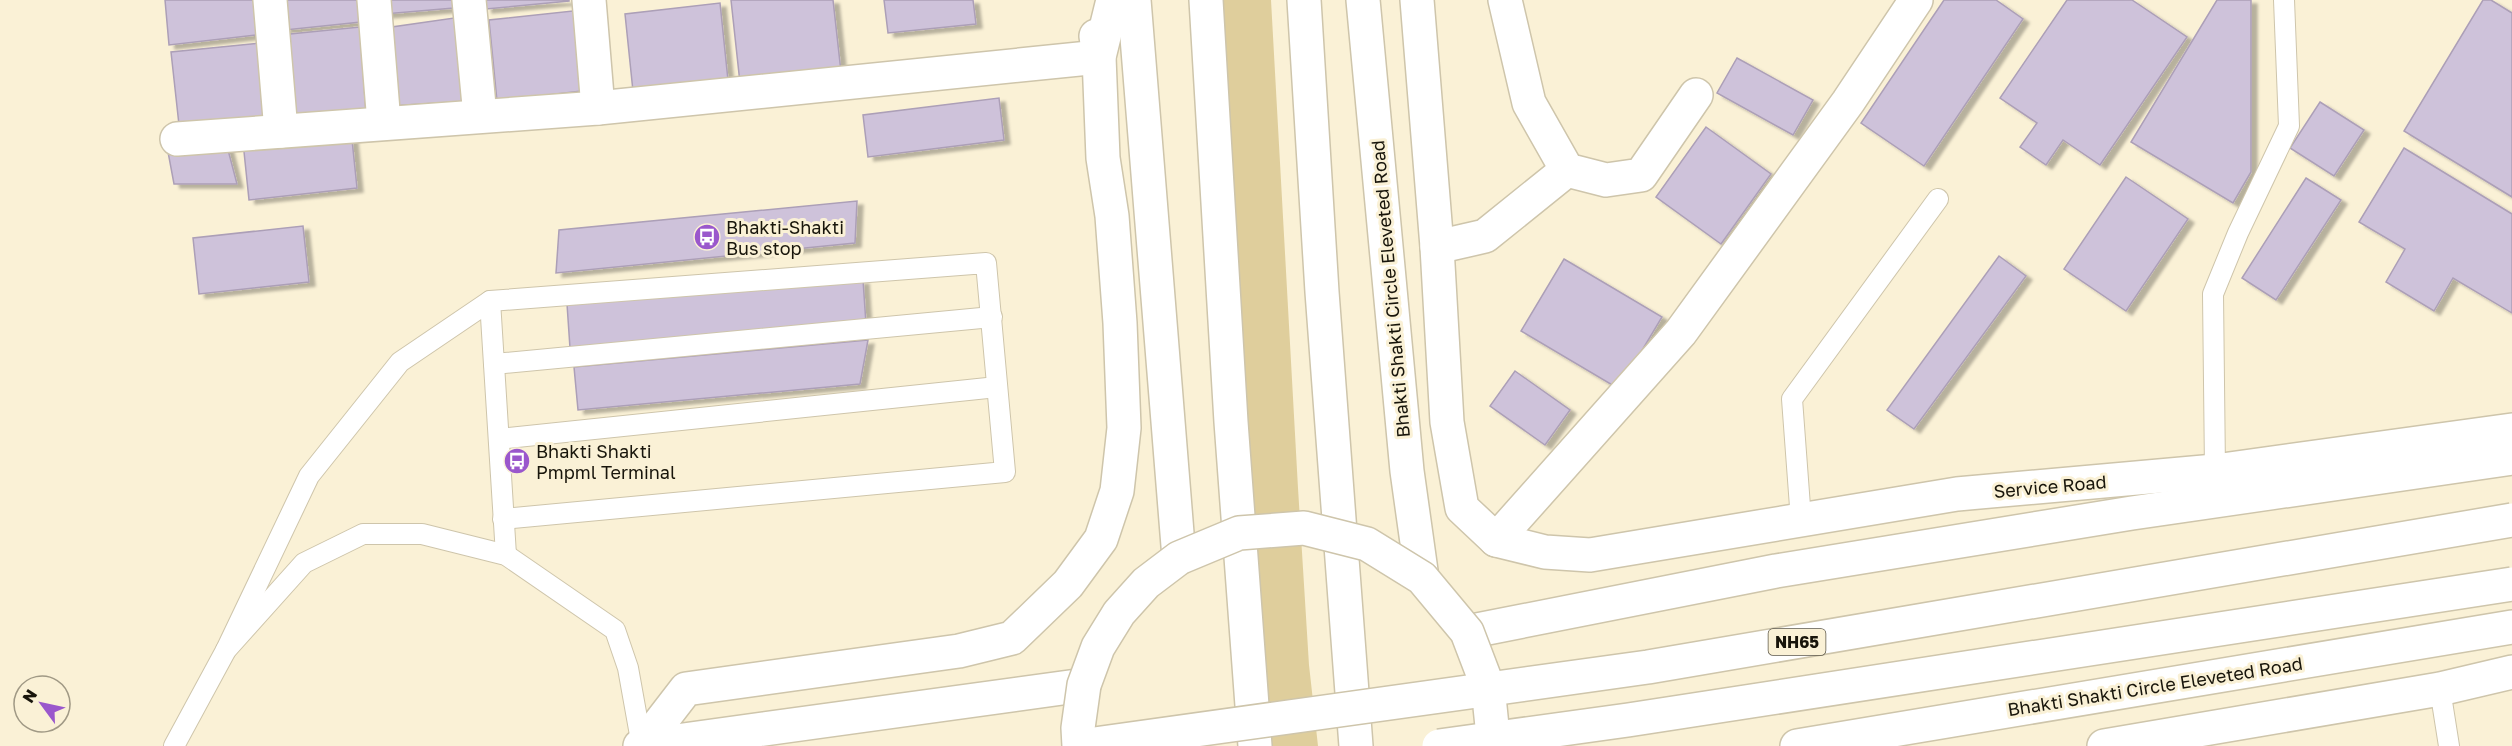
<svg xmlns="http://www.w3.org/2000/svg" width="2512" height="746" font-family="'Golos Text',sans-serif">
	<defs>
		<filter id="shadow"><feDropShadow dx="6" dy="4" stdDeviation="1.5" flood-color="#0004"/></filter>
	</defs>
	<rect width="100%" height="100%" fill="#faf1d6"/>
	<polygon fill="#dfce9c" points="1209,0 1271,0 1298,488 1309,665 1318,746 1265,746"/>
	<g fill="#cec2da" stroke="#ac9fb7" stroke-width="1.5" filter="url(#shadow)">
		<polygon points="165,0 260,0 264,34 169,45"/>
		<polygon points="282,0 359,0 361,22 285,30"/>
		<polygon points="382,0 453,0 454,8 384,14"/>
		<polygon points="485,0 569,0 569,1 486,9"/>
		<polygon points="731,0 833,0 841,72 740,83"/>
		<polygon points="884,0 973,0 976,24 888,33"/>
		<polygon points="1944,0 1996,0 2023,19 1924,166 1861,123"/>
		<polygon points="2067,0 2132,0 2187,37 2100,165 2063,140 2046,165 2020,147 2037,123 2000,98"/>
		<polygon points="2217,0 2251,0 2251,172 2233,203 2131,142"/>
		<polygon points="2483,0 2491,0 2512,13 2512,197 2404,131"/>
		<polygon points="720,3 729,90 634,101 625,14"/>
		<polygon points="582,10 590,90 497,101 489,20"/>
		<polygon points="461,17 470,101 390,106 385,28"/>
		<polygon points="360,27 366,113 291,121 280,35"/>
		<polygon points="260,43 269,124 180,134 171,52"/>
		<polygon points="1737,58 1813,100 1793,135 1717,93"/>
		<polygon points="999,98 1004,140 868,157 863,115"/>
		<polygon points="2320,102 2364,130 2334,176 2290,148"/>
		<polygon points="1706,127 1771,174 1721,244 1656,197"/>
		<polygon points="351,130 357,188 249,200 243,142"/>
		<polygon points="227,146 237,184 174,184 168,152"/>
		<polygon points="2404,148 2512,214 2512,313 2453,278 2434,311 2386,282 2405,249 2359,222"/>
		<polygon points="2126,177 2188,219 2126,311 2064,269"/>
		<polygon points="2306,178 2341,200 2276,300 2242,278"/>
		<polygon points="857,201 855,243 556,273 559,230"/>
		<polygon points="303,226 309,282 199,294 193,238"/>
		<polygon points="1999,256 2026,276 1914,429 1887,410"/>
		<polygon points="1564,259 1662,317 1619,389 1521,331"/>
		<polygon points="863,280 866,324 570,348 567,304"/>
		<polygon points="868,340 860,384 578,410 574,367"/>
		<polygon points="1515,371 1570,410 1545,445 1490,406"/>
	</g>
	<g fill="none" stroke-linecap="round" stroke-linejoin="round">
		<defs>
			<g id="service">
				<polyline points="490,301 506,555"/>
				<polyline points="494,364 992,317"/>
				<polyline points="499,439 997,387"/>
				<polyline points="2215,471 2213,294 2238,233 2289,126 2284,0"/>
				<polyline points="1801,520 1792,399 1938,199"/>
				<polyline points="226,650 309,476 400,362 490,301 986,263 1005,472 503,519"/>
				<polyline points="2440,689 2449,746"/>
				<polyline points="174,746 226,650 304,563 363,534 422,534 506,555 615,630 628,668 642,746"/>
			</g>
			<g id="minor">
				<polyline points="270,0 281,131"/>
				<polyline points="374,0 384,123"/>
				<polyline points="469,0 480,116"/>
				<polyline points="589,0 598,108"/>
				<polyline points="1505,0 1529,103 1567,170 1606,180 1641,175 1696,95"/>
				<polyline points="177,139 598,108 1099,57 1096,36"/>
				<polyline points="1437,247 1485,236 1567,170"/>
				<polyline points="1496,540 1681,332 1848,102 1916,0"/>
				<polyline points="642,746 686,689 959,651 1012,638 1068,584 1101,539 1117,491 1124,428 1120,323 1112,216 1103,158 1099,57 1113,0"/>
			</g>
			<g id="primary">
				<polyline points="1134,0 1179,558"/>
				<polyline points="1206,0 1231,422 1255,746"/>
				<polyline points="1304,0 1322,292 1356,746"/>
				<polyline points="1363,0 1407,471 1422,578"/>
				<polyline points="1417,0 1437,247 1447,422 1462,508 1496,540 1545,552 1590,555 1957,494 2215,471 2512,430"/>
				<polyline points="2104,746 2440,689 2512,672"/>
			</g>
			<g id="trunk">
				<polyline points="1467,632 1776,571 2132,513 2512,458"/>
				<polyline points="640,746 1084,685"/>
				<polyline points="1797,746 2512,627"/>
			</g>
		</defs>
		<use href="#service" stroke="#cec5ab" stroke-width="22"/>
		<use href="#minor" stroke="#cec5ab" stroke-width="36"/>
		<use href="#primary" stroke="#cec5ab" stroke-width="36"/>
		<use href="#trunk" stroke="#cec5ab" stroke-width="36"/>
		<use href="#service" stroke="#fff" stroke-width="20"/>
		<use href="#minor" stroke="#fff" stroke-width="33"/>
		<use href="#primary" stroke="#fff" stroke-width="33"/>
		<use href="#trunk" stroke="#fff" stroke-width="33"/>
		<defs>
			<g id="trunk-bridge">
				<polyline points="1079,746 1078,728 1084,685 1098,647 1119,613 1146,583 1179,558 1239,533 1304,528 1367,544 1422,578 1467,632 1488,687 1494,746"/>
				<polyline points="1080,746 1648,667 2512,520"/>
				<polyline points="1439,746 1628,720 2512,584"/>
			</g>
		</defs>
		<use href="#trunk-bridge" stroke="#cec5ab" stroke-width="36" stroke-linecap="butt"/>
		<use href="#trunk-bridge" stroke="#fff" stroke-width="33"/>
	</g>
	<defs>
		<symbol id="bus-disc" viewBox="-11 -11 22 22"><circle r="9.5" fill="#9a57cc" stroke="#faf1d6"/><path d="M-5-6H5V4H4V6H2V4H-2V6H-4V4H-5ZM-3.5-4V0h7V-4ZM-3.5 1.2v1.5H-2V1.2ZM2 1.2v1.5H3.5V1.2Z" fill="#fff"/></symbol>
	</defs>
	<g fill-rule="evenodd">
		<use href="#bus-disc" x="692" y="222" width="30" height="30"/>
		<use href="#bus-disc" x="502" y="446" width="30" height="30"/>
	</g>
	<g text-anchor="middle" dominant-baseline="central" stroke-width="6" stroke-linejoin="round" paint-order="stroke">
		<rect fill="#faf1d6" stroke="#5c5748" stroke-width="1.5" x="1768.5" y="629" width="57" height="26" rx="4.5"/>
		<g font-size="16" font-weight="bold" fill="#18150b">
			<text x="1797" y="642">NH65</text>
		</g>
		<g font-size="18" fill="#18150b" stroke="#faf1d6" text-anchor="start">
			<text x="726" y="227">Bhakti-Shakti<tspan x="726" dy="21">Bus stop</tspan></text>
			<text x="536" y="451">Bhakti Shakti<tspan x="536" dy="21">Pmpml Terminal</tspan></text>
		</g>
		<g font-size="18" fill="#18150b" stroke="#faf1d6">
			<text transform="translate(1390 289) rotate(-95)">Bhakti Shakti Circle Eleveted Road</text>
			<text transform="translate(2050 486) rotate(-5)">Service Road</text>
			<text transform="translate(2155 686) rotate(-9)">Bhakti Shakti Circle Eleveted Road</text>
		</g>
	</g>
	<g transform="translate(42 704) rotate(303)"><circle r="28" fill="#faf1d6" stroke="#a09985" stroke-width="1.5"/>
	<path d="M0-4.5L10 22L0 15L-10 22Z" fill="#9a57cc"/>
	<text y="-9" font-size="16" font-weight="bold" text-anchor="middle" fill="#18150b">N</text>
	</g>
</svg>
